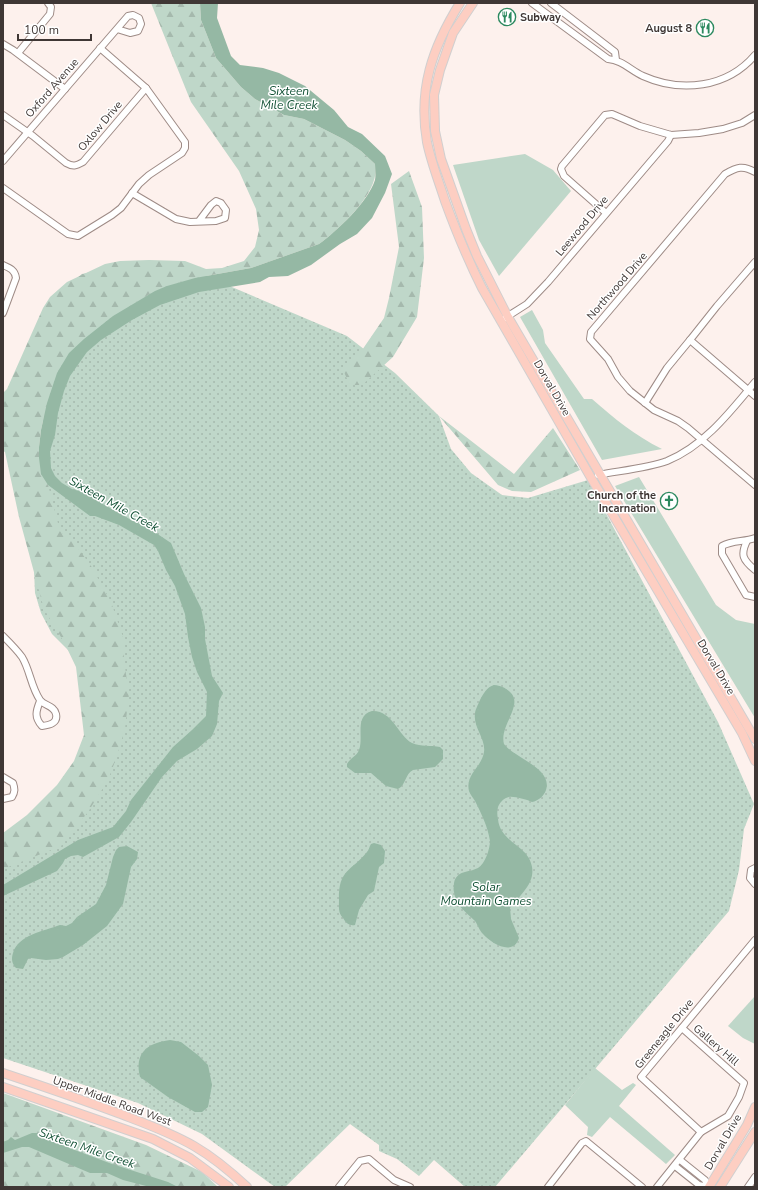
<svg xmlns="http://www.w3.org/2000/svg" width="758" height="1190" font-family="'Nunito Sans',sans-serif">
	<defs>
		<pattern id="grass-dots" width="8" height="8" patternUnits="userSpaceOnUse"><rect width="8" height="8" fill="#bfd7c9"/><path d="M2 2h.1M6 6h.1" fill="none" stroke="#a5b9ad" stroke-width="1.8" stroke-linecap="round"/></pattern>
		<pattern id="forest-firs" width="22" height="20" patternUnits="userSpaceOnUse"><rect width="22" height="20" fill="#bfd7c9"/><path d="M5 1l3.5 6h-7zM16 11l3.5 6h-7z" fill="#a5b9ad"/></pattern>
	</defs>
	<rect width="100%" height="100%" fill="#fdf1ed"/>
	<polygon fill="url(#grass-dots)" points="173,262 347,336 395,373 439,416 451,449 471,473 502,495 528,498 588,480 718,722 754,804 744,829 739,870 729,911 495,1187 465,1187 434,1160 419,1176 397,1159 379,1151 379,1145 350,1124 285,1187 275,1187 202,1134 138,1103 3,1058 3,849 55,807 90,731 78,660 52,634 41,613 35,593 33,548 53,297 82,274 122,265"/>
	<g fill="url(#forest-firs)">
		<path d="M 151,3 L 200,3 L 201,20 L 216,58 L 241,87 L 255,99 L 284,115 L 304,119 L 345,140 L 361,151 L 375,164 C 375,169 376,175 374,180 C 368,202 337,231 319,244 L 251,268 L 195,278 L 167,286 L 155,291 L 113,316 L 84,339 L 69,353 L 57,373 L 47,403 L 41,430 L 39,447 L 41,474 L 48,485 L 60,531 L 75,544 L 91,566 L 111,602 L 123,637 L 124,661 L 129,694 L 125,728 L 117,756 L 108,780 L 88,812 L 61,846 L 3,869 L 3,833 L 27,815 L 57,785 L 74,761 L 84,735 L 76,667 L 64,642 L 44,609 L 19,517 L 5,452 L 3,451 L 3,393 L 7,389 L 43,308 L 50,297 L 67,282 L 105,264 L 120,261 L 149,260 L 185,261 L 206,269 L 222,268 L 244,261 L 255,247 L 259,230 L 256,209 L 239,171 L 191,102 Z"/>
		<polygon points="409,171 422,207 424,258 417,317 393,357 362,385 350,385 343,370 358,356 384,318 389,298 399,247 391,184"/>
		<polygon points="439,416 514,474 553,428 580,470 531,492 512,491 498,485"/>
		<polygon points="3,1093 146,1145 202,1172 218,1187 3,1187"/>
	</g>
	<g fill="#bfd7c9">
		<polygon points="525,154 553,170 571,191 499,276 479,240 453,165"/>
		<path d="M 532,310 L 543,330 L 545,343 L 584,399 L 592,399 C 615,419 634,435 662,449 L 602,460 L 520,317 Z"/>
		<polygon points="639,477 716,605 736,620 755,624 755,718 615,486"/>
		<polygon points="755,996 755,1044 743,1038 728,1026"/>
		<polygon points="595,1068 622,1090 633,1083 636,1085 619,1106 675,1155 666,1164 610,1117 592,1137 587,1135 588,1127 565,1105"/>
	</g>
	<g fill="#95b8a4">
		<path d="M 200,3 L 218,3 L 217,18 L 231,56 L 240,65 L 263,68 L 279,73 L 305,86 L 334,110 L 348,127 L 362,134 L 385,156 L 392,174 L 385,193 L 372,218 L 357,234 L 340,244 L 311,265 L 288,276 L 269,277 L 260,282 L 199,292 L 160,305 L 132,320 L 101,340 L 87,352 L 70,376 L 64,391 L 58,413 L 55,435 L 50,451 L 51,468 L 55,476 L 62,483 L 72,489 L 86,493 L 94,497 L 101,503 L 133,521 L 147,527 L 171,543 L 184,574 L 201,608 L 205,627 L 205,639 L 212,676 L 223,693 L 219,701 L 217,724 L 212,736 L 197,749 L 177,761 L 162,777 L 131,822 L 119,837 L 83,857 L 78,855 L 71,856 L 65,859 L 63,863 L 57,871 L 3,896 L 3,885 L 78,840 L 113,827 L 126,811 L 131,800 L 173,747 L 192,730 L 206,716 L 207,692 L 197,672 L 192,657 L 188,637 L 185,614 L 175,586 L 166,570 L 158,551 L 154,545 L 119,525 L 95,516 L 90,516 L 48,485 L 41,474 L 39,458 L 39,447 L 41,430 L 47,403 L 57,373 L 69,353 L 84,339 L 113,316 L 155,291 L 167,286 L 195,278 L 251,268 L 319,244 C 337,231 368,202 375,180 C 376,175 375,169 375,164 L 361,151 L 345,140 L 304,119 L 284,115 L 255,99 L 241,87 L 216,58 L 201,20 Z"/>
		<path d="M 494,685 C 501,686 505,687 511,693 C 523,706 499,726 504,744 C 514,758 553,768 546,790 C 544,796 538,801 532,802 C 528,800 514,796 509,797 C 504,798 500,802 498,807 C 497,811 497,815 498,819 C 500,843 529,845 532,867 C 535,884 519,896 510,908 L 511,919 L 519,938 C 513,957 491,943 483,934 C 479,930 478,925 475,921 C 466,912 456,906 454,892 C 453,889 454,886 454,883 C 457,870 468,873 478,868 C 485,864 490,849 490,841 C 488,827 481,813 475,801 C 473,798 470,794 469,791 C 465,774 482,767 484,752 C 486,739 473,727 475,714 C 475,710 478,705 480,700 C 483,694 487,687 494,685 Z"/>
		<path d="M 372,711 C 392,710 398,735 412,743 C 421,747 431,745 440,747 L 443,750 L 443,759 L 435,767 L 413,770 C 405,774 406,785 398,789 L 386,786 L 371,773 L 355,773 L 347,767 L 347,764 C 350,758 357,756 359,750 C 364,737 354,716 372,711 Z"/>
		<path d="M 374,843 L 381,845 L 385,851 L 384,863 L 379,867 L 374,891 L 368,895 L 359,910 L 355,925 C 349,926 346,923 343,918 C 338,913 339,907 339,900 C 338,869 352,871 367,852 C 369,850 369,847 371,844 Z"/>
		<path d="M 127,846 L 138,852 L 137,859 L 131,867 L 123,904 L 107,926 L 83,945 L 63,957 L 58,959 L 46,960 L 31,958 L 28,959 L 23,969 L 16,968 C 12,964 11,959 13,953 C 18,935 44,931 60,925 L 66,926 L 72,923 L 77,917 L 96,904 L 106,885 L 113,857 L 116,850 L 119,847 Z"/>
		<path d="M 170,1040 L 181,1042 L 199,1056 L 208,1065 L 212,1085 L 208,1107 L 202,1112 L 195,1112 L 168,1097 L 140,1077 C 134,1053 147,1043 170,1040 Z"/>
		<path d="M 32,1133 C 43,1133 49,1134 56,1143 L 112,1164 L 168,1182 L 178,1187 L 150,1187 L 123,1180 L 107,1173 L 90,1173 L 29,1147 L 22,1147 L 3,1153 L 3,1142 L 8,1140 L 11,1137 L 15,1140 Z"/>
	</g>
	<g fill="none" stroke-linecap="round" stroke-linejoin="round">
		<defs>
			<g id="minor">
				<path d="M 532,3 L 608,59 C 622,60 630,70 643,76 C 681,93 727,88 755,55"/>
				<polyline points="551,3 615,52 616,60"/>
				<polyline points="3,44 13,50 65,89"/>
				<polyline points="18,53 50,14 51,7 48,3"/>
				<path d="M 3,115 L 33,136 L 66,163 C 73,167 76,166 83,162 L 146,88"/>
				<polyline points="3,161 128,16 133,15 139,18 141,24 138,31 130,33 117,29"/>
				<path d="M 755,172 C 743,165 737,167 725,174 L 591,332 L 590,339 L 608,359 L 618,377 L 630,391 L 654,410 L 678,421 L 688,428 L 755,485"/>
				<polyline points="3,188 68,234 78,236 112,215 121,208 139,184 149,175 182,153 185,148 185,142 146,88 100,48"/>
				<polyline points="132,193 176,219 190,222 216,221 225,218 226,210 221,203 216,201 211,205 199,221"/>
				<polyline points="606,213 564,176 561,169 562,166 605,115 612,114 640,126 671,135 699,133 723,129 742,123 755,115"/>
				<polyline points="755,262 717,306 690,340 755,396"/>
				<path d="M 3,265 C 10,268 15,270 16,278 L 3,313"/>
				<polyline points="505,318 527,304 548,282 668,141 671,135"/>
				<polyline points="645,403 667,368 690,340"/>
				<path d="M 598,475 C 618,471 648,468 667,461 C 704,446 730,412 755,382"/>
				<path d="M 755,538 C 744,542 732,540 722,546 L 722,554 L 746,595 L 755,597"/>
				<path d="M 747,541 C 740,555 743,560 755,570"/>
				<path d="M 3,636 C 9,642 17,650 22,657 C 30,670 31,687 40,700 C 44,706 54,705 56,714 C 58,723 50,725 42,726 C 34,717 36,711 40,701"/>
				<path d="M 3,777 L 13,783 C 15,789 15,792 12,797 L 3,799"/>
				<polyline points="755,868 751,870 750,878 755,884"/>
				<polyline points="701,1132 641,1077 755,940"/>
				<polyline points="680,1160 705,1180 708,1187"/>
				<polyline points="675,1166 699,1185 706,1187"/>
				<polyline points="339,1187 360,1161 369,1159 394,1180 410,1187"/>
				<polyline points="548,1187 582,1143 586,1141 642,1187"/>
				<polyline points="657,1187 701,1132 728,1116 739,1097 744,1083 682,1028"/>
				<polyline points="748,1187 755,1177"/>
			</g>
			<g id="major">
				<path d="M 460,3 C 432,48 418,89 427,142 C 431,162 439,182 445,201 C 456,231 468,260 482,288 L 590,476 L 742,733 L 755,761"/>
				<polyline points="473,3 453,33 440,70 434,95 435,131 441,159 466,229 477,256 508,317 755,739"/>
				<path d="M 3,1073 C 42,1086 80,1099 118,1113 C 144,1123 170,1132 194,1146 C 213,1157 231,1172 247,1187"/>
				<polyline points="3,1087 153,1139 190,1158 229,1187"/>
				<polyline points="709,1187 747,1125 755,1107"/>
				<polyline points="720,1187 755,1132"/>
			</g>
		</defs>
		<use href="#minor" stroke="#9e8b86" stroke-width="8"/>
		<use href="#major" stroke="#d1cfcf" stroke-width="10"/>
		<use href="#minor" stroke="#fff" stroke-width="6"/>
		<use href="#major" stroke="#fdcec2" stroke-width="8"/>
	</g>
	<defs>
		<symbol id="restaurant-ring" viewBox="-11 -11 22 22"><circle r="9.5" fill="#fff" stroke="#2c895f" stroke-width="1.5"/><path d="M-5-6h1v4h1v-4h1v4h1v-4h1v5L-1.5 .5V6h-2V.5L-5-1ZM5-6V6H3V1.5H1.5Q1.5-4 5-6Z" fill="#2c895f"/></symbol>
		<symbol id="church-ring" viewBox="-11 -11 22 22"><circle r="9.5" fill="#fff" stroke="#2c895f" stroke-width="1.5"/><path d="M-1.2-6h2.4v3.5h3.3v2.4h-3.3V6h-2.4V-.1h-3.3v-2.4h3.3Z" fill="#2c895f"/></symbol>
	</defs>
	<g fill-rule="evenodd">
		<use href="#restaurant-ring" x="497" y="7" width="20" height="20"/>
		<use href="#restaurant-ring" x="695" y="18" width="20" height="20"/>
		<use href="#church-ring" x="659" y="491" width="20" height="20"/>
	</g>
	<g text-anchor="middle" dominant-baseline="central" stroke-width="3" stroke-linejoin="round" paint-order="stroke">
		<g font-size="11" font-weight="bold" fill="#3f3735" stroke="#fff" text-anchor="end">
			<text x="520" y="17" text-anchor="start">Subway</text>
			<text x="692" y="28">August 8</text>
			<text x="656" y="495">Church of the<tspan x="656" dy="13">Incarnation</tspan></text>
		</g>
		<g font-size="11" fill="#3f3735" stroke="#fff">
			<text transform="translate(52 88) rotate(-49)">Oxford Avenue</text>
			<text transform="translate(100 126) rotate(-50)">Oxlow Drive</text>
			<text transform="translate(582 226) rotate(-50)">Leewood Drive</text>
			<text transform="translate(617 286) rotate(-49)">Northwood Drive</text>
			<text transform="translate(552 388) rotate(60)">Dorval Drive</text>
			<text transform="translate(716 667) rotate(59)">Dorval Drive</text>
			<text transform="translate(664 1034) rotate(-51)">Greeneagle Drive</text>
			<text transform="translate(716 1045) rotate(41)">Gallery Hill</text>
			<text transform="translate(112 1101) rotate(20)">Upper Middle Road West</text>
			<text transform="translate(723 1142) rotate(-60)">Dorval Drive</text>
		</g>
		<g font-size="12" font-style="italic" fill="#135236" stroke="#fff">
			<text x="289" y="91">Sixteen<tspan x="289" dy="14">Mile Creek</tspan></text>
			<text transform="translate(114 504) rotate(29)">Sixteen Mile Creek</text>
			<text x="486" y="887">Solar<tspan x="486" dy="14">Mountain Games</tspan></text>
			<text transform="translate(87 1148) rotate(19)">Sixteen Mile Creek</text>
		</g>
	</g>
	<rect width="758" height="1190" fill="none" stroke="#3f3735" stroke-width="8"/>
	<path d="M18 34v6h73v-6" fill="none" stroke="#3f3735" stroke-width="2"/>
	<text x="24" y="34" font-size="12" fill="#3f3735" stroke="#ffffff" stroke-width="3" paint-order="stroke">100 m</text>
</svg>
